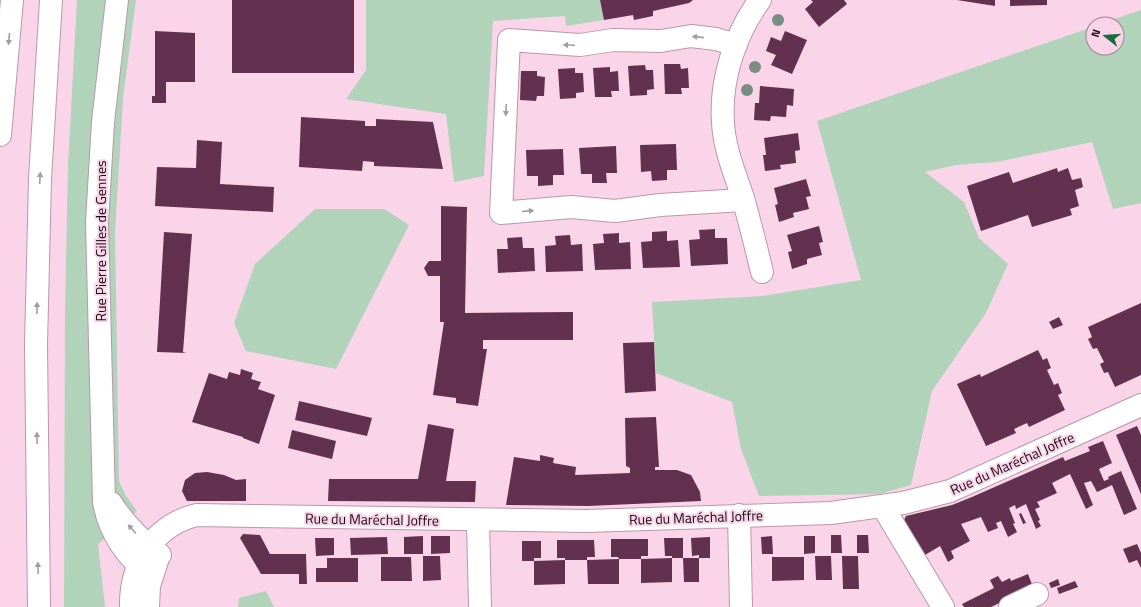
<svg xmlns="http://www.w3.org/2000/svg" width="1141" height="607" font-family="'Titillium Web',sans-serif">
	<rect width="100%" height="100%" fill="#fad4e8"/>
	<g fill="#b0d3ba">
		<polygon points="77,0 136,0 123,98 115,233 119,481 126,496 137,511 98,544 105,607 64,607 65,313 68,165"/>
		<polygon points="366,0 600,0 604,20 566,26 565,16 493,21 484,176 454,182 446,114 346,99 366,70"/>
		<polygon points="1141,10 1141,203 1113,209 1092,142 997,162 956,165 925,172 964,202 979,238 1008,264 986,313 932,391 911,485 879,494 759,496 741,449 732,402 656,373 652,302 763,296 861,280 817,121 1093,27 1093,48 1117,48 1117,24 1100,24"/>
		<polygon points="315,209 384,209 409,225 336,369 246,351 234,323 255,264"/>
		<polygon points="266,591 274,607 238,607 239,598"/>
	</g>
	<g fill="#62314f">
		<rect x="232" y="0" width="122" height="73"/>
		<polygon points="600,0 693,0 689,3 653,11 653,16 634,20 633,15 604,20"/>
		<polygon points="811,0 844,0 847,4 819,27 805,9 813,2"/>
		<polygon points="957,0 995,0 995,6"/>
		<polygon points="1010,0 1047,0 1047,5 1010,6"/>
		<polygon points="155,31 195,33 195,82 166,82 166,103 152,103 152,96 155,96"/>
		<polygon points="785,31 807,40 792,74 771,65 776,55 766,51 771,37 781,41"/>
		<polygon points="664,64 680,64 681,69 688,68 689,88 681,88 682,94 665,94"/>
		<polygon points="645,65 646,70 653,70 654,89 647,90 647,95 630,96 628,66"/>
		<polygon points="610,67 610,72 618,71 619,91 611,91 612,97 595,97 593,68"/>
		<polygon points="575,68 575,73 583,73 584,92 576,93 576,98 560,99 558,69"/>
		<polygon points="521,71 537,71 537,76 545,77 544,96 537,96 536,101 520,100"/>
		<polygon points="760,86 794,89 793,106 787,105 786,117 771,116 770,121 754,120 755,103 759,103"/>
		<polygon points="301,117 365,121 365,126 376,126 376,119 433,122 443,169 374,166 374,162 363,161 362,171 299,167"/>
		<polygon points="798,133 800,150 795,151 796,163 780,165 781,169 765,171 763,155 766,155 764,138"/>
		<polygon points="197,140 222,142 220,184 274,187 273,212 155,206 157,167 196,168"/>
		<polygon points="676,144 677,170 667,170 667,180 652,181 651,171 641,172 640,145"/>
		<polygon points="616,146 617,173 606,173 607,183 592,183 592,174 581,174 579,148"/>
		<polygon points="563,149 564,175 553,175 553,185 538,186 538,176 527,176 526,150"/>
		<polygon points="1057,168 1058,172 1068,168 1072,180 1081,178 1083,187 1075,190 1079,206 1070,209 1072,215 1032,227 1028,215 981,231 967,186 1009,172 1013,183"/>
		<polygon points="806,179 811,196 806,197 809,209 793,213 794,217 779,222 775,205 778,204 774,188"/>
		<polygon points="441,206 467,207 465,313 573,312 573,340 483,340 483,349 487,349 478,406 456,403 456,398 433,395 444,322 440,322 440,276 428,276 424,268 429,261 441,261"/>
		<polygon points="819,226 823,242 819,243 822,255 807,259 807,264 792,269 788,252 792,251 787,235"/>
		<polygon points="715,229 715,238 727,238 728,264 691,266 689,240 700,239 699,230"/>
		<polygon points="667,231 667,241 678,240 680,267 643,268 641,242 652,241 652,232"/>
		<polygon points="164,232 192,234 183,352 186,353 157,352"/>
		<polygon points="619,233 619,243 630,242 631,269 595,270 593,244 604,243 603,234"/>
		<polygon points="570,235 571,245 582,244 583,271 546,272 545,246 556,245 555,236"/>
		<polygon points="522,237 523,248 534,248 535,271 498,273 497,249 508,249 507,238"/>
		<polygon points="1141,303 1141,375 1115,387 1108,372 1104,373 1100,364 1104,362 1097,348 1093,349 1088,339 1092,337 1088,327"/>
		<polygon points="1059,317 1063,325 1053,329 1049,322"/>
		<polygon points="654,342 656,391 625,393 623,343"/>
		<polygon points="1038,350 1043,360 1047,358 1051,368 1047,370 1054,385 1058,383 1062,393 1058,395 1065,410 1029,427 1027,423 1014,429 1016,433 986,446 957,384 980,374 981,377"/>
		<polygon points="241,369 253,373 251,379 261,382 258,389 275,395 259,444 243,438 243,437 192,422 209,373 227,379 229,372 240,375"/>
		<polygon points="299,401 372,418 367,436 295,420"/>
		<polygon points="656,417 659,467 655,467 655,470 677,470 691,475 700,492 701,501 588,506 506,505 514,457 540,461 540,455 554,458 553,463 576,467 575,475 630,473 630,468 626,466 625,418"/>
		<polygon points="428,424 454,429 446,481 476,481 475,502 328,501 329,479 418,479"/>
		<polygon points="1137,426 1141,435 1141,494 1116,435"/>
		<polygon points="292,430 336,441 332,459 288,448"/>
		<polygon points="1103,441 1112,463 1099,469 1104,481 1109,479 1108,477 1121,471 1137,509 1124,515 1112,485 1097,492 1091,481 1084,483 1093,505 1086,509 1070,474 1052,483 1057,493 1037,502 1040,507 1035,509 1040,520 1038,521 1041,526 1036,529 1026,504 1016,509 1015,505 1009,508 1015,523 1013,524 1017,532 1008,537 1001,521 996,523 998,528 988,532 981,517 961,524 970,541 951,551 954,558 948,562 940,546 925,555 904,520 906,516 952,505 972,497 1063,457 1065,461 1090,451 1088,447"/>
		<polygon points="207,472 224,475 236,480 246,479 246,501 187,501 182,491 185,480 195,473"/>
		<polygon points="1021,513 1026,523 1023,524 1019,514"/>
		<polygon points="243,534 260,535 270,554 306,554 307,584 299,584 299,574 261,574 240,538"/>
		<polygon points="831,535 841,535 842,553 831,553"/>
		<polygon points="857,535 868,535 869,553 857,553"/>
		<polygon points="423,536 423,554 404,554 404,537"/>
		<polygon points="431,536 450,536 450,553 431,554"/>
		<polygon points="772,536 773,554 762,554 761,537"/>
		<polygon points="804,536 815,536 815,553 804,554"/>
		<polygon points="387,537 388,554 351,555 350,538"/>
		<polygon points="710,537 710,558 699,558 699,555 692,556 691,538"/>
		<polygon points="315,538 334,538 334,555 316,556"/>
		<polygon points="664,538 683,538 683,558 672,558 672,556 665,556"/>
		<polygon points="611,539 648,539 648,556 641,556 641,559 672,558 672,582 641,583 641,559 619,559 619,584 588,584 587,560 619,559 618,557 611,557"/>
		<polygon points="557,540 594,540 595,557 587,557 587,560 565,560 565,584 534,585 534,561 565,560 565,558 557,558"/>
		<polygon points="522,541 541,541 541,558 534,558 534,561 522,561"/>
		<polygon points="1137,544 1141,553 1141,568 1137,560 1129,563 1123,549"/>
		<polygon points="423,556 440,556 441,580 423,581"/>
		<polygon points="815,556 831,556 832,580 816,580"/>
		<polygon points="842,556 858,556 859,589 843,589"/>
		<polygon points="381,557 411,557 412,581 381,581"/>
		<polygon points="772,557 804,557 804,580 772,581"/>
		<polygon points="327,558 358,558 358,582 316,582 316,568 327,568"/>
		<polygon points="683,558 699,558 699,582 684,582"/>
		<polygon points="1028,574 1033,587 991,607 964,607 962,604 994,588 990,580 998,576 1002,582 1010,578 1011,581"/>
		<polygon points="1058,579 1060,585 1051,588 1049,583"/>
		<polygon points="1075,581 1078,587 1059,594 1057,588"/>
	</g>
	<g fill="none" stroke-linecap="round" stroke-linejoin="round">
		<defs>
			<g id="minor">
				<path d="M 117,0 L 103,122 L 97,222 L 104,502 C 109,531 127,560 152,574"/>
				<path d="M 760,0 C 735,34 720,80 723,122 C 724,148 735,174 743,198 C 750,223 756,247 762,272"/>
				<polyline points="736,45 716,39 691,36 661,41 613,40 580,45 509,40 501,213 571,207 615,211 660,205 743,200"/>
				<path d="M 111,503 C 124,524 141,540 160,555"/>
				<polyline points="883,507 943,607"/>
				<polyline points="739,515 741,607"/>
				<polyline points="478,521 480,607"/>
				<path d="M 131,607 C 130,564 154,525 197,515 L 586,521 L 831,513 L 903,503 L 950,491 L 1141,405"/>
				<polyline points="148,607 149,586 157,561"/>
				<polyline points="1010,607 1037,594"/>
			</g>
			<g id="highway">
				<polyline points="0,135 12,0"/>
				<polyline points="39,607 36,345 40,179 51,0"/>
			</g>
		</defs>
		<use href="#minor" stroke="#bb97ab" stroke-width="24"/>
		<use href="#highway" stroke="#bb97ab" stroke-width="24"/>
		<use href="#minor" stroke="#fff" stroke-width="22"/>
		<use href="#highway" stroke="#fff" stroke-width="22"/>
	</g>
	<g fill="#798d82">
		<circle cx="778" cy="20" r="6"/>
		<circle cx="755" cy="67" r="6"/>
		<circle cx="747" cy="90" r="6"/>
	</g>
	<defs><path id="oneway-solid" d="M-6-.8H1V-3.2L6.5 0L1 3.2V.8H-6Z"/></defs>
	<g fill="#a29da0">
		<use href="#oneway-solid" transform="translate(698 37) rotate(-174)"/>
		<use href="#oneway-solid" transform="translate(9 39) rotate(95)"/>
		<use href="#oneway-solid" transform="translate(569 45) rotate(-177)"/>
		<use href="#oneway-solid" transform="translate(506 110) rotate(93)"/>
		<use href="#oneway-solid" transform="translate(40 178) rotate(-87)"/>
		<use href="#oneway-solid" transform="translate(528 211) rotate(-5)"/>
		<use href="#oneway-solid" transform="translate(37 308) rotate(-89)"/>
		<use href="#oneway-solid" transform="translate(37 438) rotate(-91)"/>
		<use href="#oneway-solid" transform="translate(132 529) rotate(-132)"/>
		<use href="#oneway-solid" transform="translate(38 568) rotate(-91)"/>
	</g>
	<g text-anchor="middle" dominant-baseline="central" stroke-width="4" stroke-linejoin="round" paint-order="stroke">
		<g font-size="14" fill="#170b12" stroke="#fad4e8">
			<text transform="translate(100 241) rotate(-90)">Rue Pierre Gilles de Gennes</text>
			<text transform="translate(1012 463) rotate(-24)">Rue du Maréchal Joffre</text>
			<text transform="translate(696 517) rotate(-2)">Rue du Maréchal Joffre</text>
			<text transform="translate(372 519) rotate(1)">Rue du Maréchal Joffre</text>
		</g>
	</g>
	<g transform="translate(1105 36) rotate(287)"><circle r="19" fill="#fad4e8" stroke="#9f8492"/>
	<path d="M0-3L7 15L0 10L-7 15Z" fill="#196e40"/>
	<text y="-6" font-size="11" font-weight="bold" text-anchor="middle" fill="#170b12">N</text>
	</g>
</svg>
